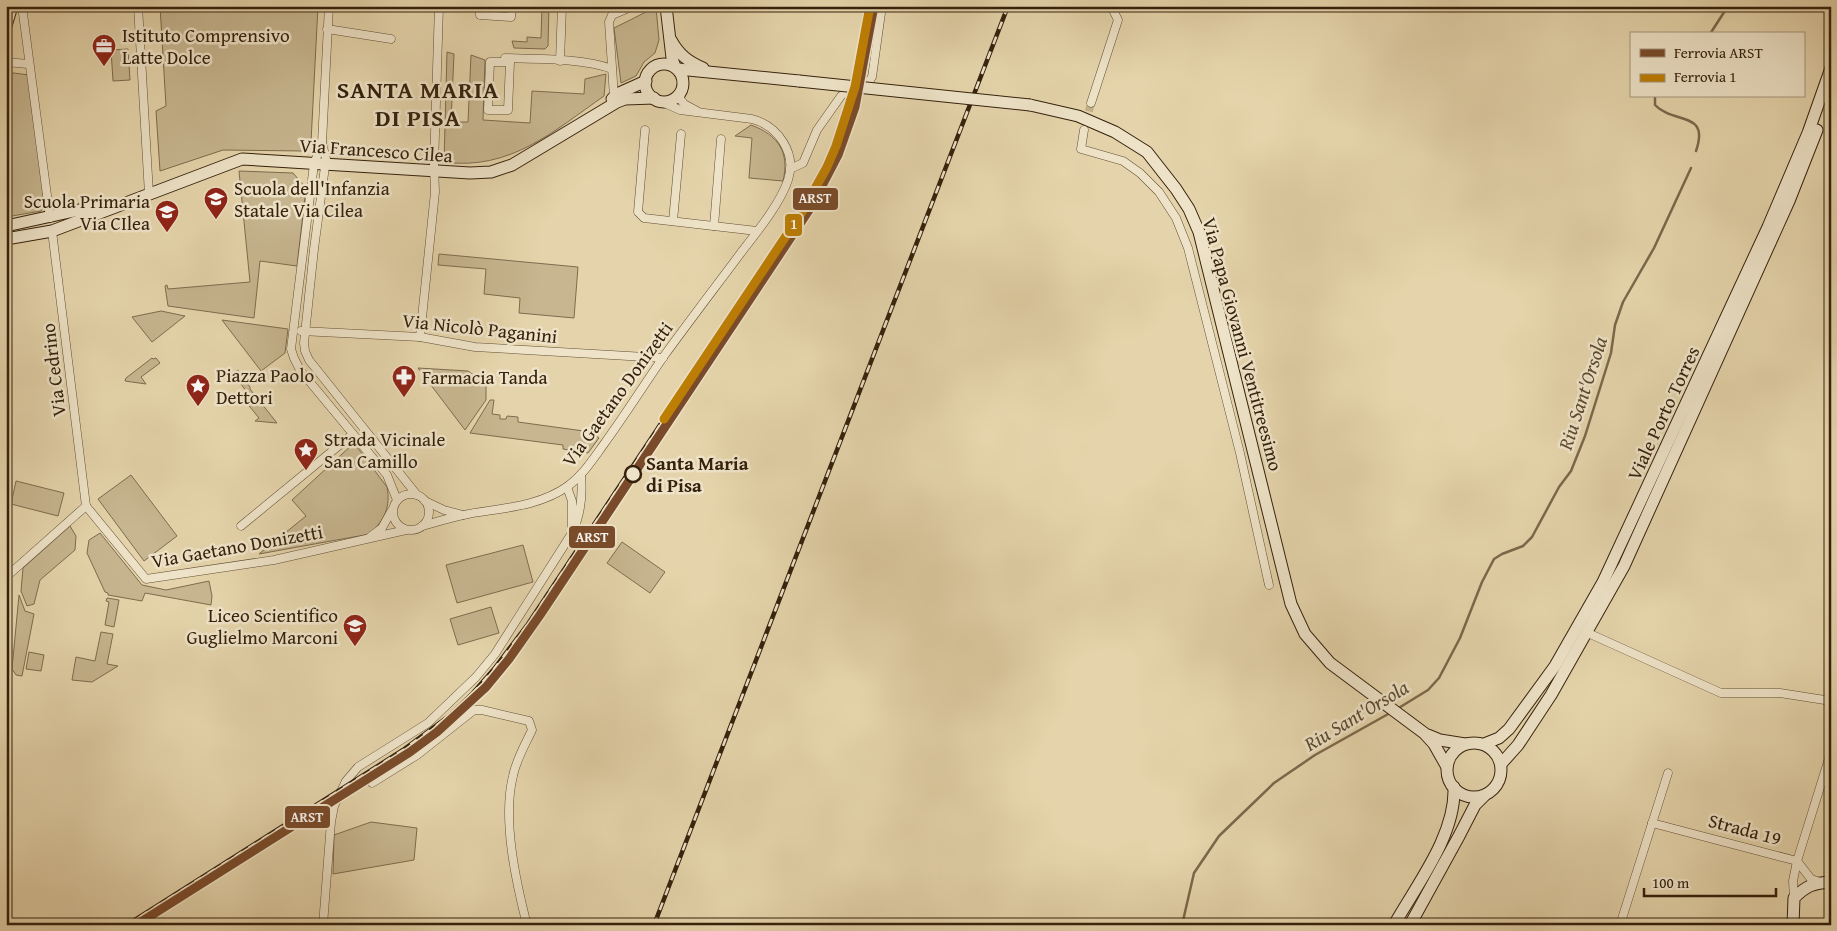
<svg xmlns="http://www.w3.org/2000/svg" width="1837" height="931" font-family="'Gentium Book Plus',serif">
	<rect width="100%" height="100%" fill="#e5d4ab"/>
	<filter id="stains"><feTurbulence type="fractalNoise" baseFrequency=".004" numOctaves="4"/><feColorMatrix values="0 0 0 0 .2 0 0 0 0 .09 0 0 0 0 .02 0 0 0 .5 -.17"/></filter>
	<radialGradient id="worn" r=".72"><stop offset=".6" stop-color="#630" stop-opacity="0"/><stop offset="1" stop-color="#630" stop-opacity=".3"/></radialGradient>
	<g fill="#c7b690" stroke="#7e6c4e">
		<polygon points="160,6 318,6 311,142 303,151 223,150 160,171 156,111 166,106"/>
		<polygon points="531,6 549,6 548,46 545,49 514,48 512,41 527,42 527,37 541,38 542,7"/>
		<polygon points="656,7 659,40 655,53 644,62 636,76 621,83 614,28"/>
		<polygon points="128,49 130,80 113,81 111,50"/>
		<path d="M 447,52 L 454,54 L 451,122 L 468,122 L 471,55 L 485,60 L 483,120 L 530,123 L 532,91 L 584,94 L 585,79 L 606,74 L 604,96 C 554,131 510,171 444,162 Z"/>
		<polygon points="6,72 29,75 45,207 41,211 6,217"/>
		<path d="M 751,125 C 778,135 790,152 783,181 L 749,178 L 752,138 L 735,136 Z"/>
		<polygon points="239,171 293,173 306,188 297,266 260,261 254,318 168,306 165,286 167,285 168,289 250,282"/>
		<polygon points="439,254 578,267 574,318 519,313 520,298 484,294 486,269 438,265"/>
		<polygon points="161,311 185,316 152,342 132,317"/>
		<polygon points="222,320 288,329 285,353 261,371"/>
		<polygon points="152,358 153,359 156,358 160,363 141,377 146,384 125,381 126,378"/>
		<polygon points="418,368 468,371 486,384 486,400 465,430"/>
		<polygon points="238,370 250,387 250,389 277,423 255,421 259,418 241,396 246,391 233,373"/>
		<polygon points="490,400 494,400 492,414 500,415 500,419 506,419 507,416 518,417 518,422 591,432 599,438 588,453 563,449 563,445 470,433"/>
		<path d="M 354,443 L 387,487 C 391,507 384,520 370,534 L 259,554 L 306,516 L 292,500 Z"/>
		<polygon points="131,475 177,536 144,561 98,499"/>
		<polygon points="16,481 64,493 58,516 11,504"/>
		<polygon points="70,526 76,536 75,550 40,580 34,604 27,606 21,591 23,568"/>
		<polygon points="100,533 142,585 166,590 209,581 212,596 211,605 145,593 142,601 108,595 108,593 105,592 87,553 89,540"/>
		<polygon points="622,542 665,572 650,593 607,563"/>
		<polygon points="523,545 533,582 457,603 446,565"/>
		<polygon points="19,595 25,611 34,614 22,676 16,675 12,669"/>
		<polygon points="107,598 119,600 114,627 105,625 109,602 106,601"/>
		<polygon points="491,607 499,633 458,645 450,619"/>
		<polygon points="101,632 113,634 107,664 118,666 92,682 72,680 76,657 95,661"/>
		<polygon points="29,652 44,655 41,671 26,669"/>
		<polygon points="371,822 417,828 414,860 333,874 334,835"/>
	</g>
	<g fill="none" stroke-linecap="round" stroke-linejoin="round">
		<g stroke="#7b684b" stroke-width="2.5">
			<polyline points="1710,34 1728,6"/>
			<path d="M 1655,96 L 1655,105 C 1674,125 1710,110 1696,151"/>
			<polyline points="1397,709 1428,690 1439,678 1460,638 1482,582 1494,559 1502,554 1523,546 1532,537 1559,487 1571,471 1585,436 1611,353 1615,325 1623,302 1654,248 1691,168"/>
			<polyline points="1182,925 1194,873 1219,836 1274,783 1315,755 1390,713"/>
		</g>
		<polyline stroke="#c2b08b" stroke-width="8" stroke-dasharray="8 4" stroke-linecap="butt" points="1086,123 1091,103"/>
		<defs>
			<g id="street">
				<polyline points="22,6 50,218"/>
				<polyline points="138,6 149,194"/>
				<polyline points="329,6 322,143 326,159 314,249 304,343 305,351 309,360 417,495"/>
				<polyline points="480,6 480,15 511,17 512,6"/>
				<polyline points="327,29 391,39"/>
				<path d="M 505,58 C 536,59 584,58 612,69"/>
				<polyline points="560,61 562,6"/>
				<polyline points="6,62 28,64"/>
				<polygon points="490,62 510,62 508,110 488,110"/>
				<polyline points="1830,89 1831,90"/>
				<polyline points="678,96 684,104 697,111"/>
				<polyline points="614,97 609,22 612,15 633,6"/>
				<polyline points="1091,103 1118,20 1111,6"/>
				<polyline points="645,130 638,212 644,218 757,231"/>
				<polyline points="1084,130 1081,149 1123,161 1140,173 1159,192 1176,218 1188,248 1240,453 1269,585"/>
				<polyline points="322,143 314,164 291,349 294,358 300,370 387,475 397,500"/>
				<polyline points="790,169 803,163 817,130 841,96 855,87 870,80 872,77 882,6"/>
				<polyline points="673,221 681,134"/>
				<polyline points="714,226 721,139"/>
				<polyline points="52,231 86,506"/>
				<polyline points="301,331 420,337 475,347 663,358"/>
				<polyline points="420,337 435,192 434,165 439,6"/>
				<polyline points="567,487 572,501 572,526"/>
				<circle cx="411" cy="512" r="18"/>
				<polyline points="425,501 444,510 463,515"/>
				<polyline points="86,506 146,579 274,560 406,530"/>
				<polyline points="241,526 353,434"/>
				<path d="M 422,526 C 436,522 449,518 463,515 C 498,508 537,508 568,486 C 583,475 593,459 604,444 C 625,415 644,385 664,356 C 690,320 717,285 743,250 C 758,231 781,202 788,180 C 797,153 778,126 752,119 L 680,110 L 662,102"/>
				<polyline points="370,537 382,528 392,510"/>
				<polyline points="6,577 86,506"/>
				<polyline points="1588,633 1721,693 1780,693 1831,701"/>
				<path d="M 372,783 L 417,755 L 474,710 L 482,710 L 529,721 L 532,730 C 525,745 516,760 513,776 C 502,819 516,882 527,925"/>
				<polyline points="1652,823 1797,861 1811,879 1820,882"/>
				<polyline points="1794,898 1793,881 1797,861 1831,752"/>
				<path d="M 323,925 L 331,822 L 334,806 L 346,781 L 358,767 L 428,723 L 476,677 L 495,654 L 572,533 C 581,514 583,497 581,476"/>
				<polyline points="1620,925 1668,773"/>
			</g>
			<g id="secondary">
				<polyline points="666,6 672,58 675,67"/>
				<polyline points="6,26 12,6"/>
				<path d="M 671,40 C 679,55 689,62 703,68"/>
				<circle cx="664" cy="83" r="19"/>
				<polyline points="678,69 799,81"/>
				<polyline points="612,99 617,94 646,81"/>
				<polyline points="1030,105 1078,116 1115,132 1147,152 1176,189 1189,209 1199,232 1291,604 1305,634 1330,663 1424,733 1434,744 1447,767"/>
				<polyline points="6,226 102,205"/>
				<polyline points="6,239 52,231 242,159 470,173 491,172 512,165 617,102 625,99 654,98"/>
				<polyline points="1428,735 1440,740 1465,744"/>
				<circle cx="1474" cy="770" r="27"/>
				<polyline points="1484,744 1499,738 1509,729 1555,666 1603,582 1768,227 1808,133 1831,68"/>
				<polyline points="1501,764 1518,745 1551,695 1624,566 1789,201 1817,130"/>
				<path d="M 1394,925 C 1417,884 1456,835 1454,787"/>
				<polyline points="1410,925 1459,836 1475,805 1485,795"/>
				<path d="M 1793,925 L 1794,898 C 1806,886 1813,883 1831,882"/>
			</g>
		</defs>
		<use href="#street" stroke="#614e34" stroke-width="9"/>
		<use href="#secondary" stroke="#35210c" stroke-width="13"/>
		<use href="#street" stroke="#eee3c8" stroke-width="8"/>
		<use href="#secondary" stroke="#eee3c8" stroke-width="11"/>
		<defs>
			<g id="rail">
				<polyline points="127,925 403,750 449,716 473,693 494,669 528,624 664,419"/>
				<polyline points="654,925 1008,6"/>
			</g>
		</defs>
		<use href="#rail" stroke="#35210c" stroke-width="4.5"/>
		<use href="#rail" stroke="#eee3c8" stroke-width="2.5" stroke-dasharray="8" stroke-linecap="butt"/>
		<defs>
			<polyline id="secondary-bridge" points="799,81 1030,105"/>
		</defs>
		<use href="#secondary-bridge" stroke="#35210c" stroke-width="13" stroke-linecap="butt"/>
		<use href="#secondary-bridge" stroke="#eee3c8" stroke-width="11"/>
		<defs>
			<polyline id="rail-1" points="136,925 410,752 437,732 486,687 509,659 540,615 811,207 838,155 855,107 874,6"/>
			<polyline id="rail-2" points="664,419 802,212 827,167 836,146 855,87 870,6"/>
		</defs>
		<use href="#rail-1" stroke="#eee3c8" stroke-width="12"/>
		<use href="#rail-2" stroke="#eee3c8" stroke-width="12"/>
		<use href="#rail-1" stroke="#7a4b2a" stroke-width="9"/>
		<use href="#rail-2" stroke="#bd7e04" stroke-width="9"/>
	</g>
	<defs>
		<symbol id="office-pin" viewBox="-11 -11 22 30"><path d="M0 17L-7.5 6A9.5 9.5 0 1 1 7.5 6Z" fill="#8f2418" stroke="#eee3c8"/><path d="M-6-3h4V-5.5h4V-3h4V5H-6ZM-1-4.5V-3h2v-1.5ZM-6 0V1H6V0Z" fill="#fff"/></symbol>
		<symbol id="school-pin" viewBox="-11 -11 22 30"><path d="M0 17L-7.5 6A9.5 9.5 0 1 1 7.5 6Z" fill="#8f2418" stroke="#eee3c8"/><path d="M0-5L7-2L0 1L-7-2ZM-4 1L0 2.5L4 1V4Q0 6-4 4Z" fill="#fff"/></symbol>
		<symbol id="pharmacy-pin" viewBox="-11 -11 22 30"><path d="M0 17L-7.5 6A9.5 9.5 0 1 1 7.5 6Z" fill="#8f2418" stroke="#eee3c8"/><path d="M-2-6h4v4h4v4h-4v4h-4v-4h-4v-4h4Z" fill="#fff"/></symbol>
		<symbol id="sight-pin" viewBox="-11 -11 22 30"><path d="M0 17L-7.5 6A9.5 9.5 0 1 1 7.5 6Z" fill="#8f2418" stroke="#eee3c8"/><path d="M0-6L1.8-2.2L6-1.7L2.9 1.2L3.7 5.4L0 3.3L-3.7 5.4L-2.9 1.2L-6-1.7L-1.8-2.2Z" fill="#fff"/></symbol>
	</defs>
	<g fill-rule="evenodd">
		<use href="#office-pin" x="90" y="32" width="28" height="38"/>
		<use href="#school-pin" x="202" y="185" width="28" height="38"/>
		<use href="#school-pin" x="153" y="198" width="28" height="38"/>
		<use href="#pharmacy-pin" x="390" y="363" width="28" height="38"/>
		<use href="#sight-pin" x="184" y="372" width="28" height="38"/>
		<use href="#sight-pin" x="292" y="436" width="28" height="38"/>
		<use href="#school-pin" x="341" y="612" width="28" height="38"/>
	</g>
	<circle fill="#eee3c8" stroke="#35210c" stroke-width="2.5" cx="633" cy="474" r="8"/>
	<g text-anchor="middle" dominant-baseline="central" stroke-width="5" stroke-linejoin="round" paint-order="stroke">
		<g font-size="19" fill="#35210c" stroke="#eee3c8" text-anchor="start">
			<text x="122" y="35">Istituto Comprensivo<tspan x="122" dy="22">Latte Dolce</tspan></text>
			<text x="234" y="188">Scuola dell'Infanzia<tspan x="234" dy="22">Statale Via Cilea</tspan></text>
			<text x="150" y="201" text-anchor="end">Scuola Primaria<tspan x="150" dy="22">Via CIlea</tspan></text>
			<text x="216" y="375">Piazza Paolo<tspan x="216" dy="22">Dettori</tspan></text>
			<text x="422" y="377">Farmacia Tanda</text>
			<text x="324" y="439">Strada Vicinale<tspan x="324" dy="22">San Camillo</tspan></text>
			<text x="338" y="615" text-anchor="end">Liceo Scientifico<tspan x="338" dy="22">Guglielmo Marconi</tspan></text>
		</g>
		<g font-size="19" fill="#35210c" stroke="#eee3c8">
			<text transform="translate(376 150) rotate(4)">Via Francesco Cilea</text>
			<text transform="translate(480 328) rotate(6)">Via Nicolò Paganini</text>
			<text transform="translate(1243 344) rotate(75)">Via Papa Giovanni Ventitreesimo</text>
			<text transform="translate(53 370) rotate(-97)">Via Cedrino</text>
			<text transform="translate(617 394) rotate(-54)">Via Gaetano Donizetti</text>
			<text transform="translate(1663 413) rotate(-65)">Viale Porto Torres</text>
			<text transform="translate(237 546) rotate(-10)">Via Gaetano Donizetti</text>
			<text transform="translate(1745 829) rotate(15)">Strada 19</text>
		</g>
		<g font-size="19" font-weight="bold" fill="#35210c" stroke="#eee3c8" text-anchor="start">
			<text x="646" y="463">Santa Maria<tspan x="646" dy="22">di Pisa</tspan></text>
		</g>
		<g font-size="20" font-style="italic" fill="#5e4a31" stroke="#eee3c8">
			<text transform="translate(1582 393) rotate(-72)">Riu Sant'Orsola</text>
			<text transform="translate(1356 715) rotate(-31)">Riu Sant'Orsola</text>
		</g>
		<g font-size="24" font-weight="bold" letter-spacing="1" fill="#35210c" stroke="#eee3c8">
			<text x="418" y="89">SANTA MARIA<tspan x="418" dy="28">DI PISA</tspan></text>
		</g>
	</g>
	<g stroke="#eee3c8" stroke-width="2">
		<rect x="792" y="187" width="47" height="24" rx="5" fill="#7a4b2a"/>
		<rect x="784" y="213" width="19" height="24" rx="5" fill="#bd7e04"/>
		<rect x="568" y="525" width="48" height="24" rx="5" fill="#7a4b2a"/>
		<rect x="284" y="805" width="47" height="24" rx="5" fill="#7a4b2a"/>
	</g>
	<g font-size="14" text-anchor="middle" font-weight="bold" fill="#fff">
		<text x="815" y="203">ARST</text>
		<text x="794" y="229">1</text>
		<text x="592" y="542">ARST</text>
		<text x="307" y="822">ARST</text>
	</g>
	<rect width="1837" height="931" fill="none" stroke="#e5d4ab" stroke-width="25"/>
	<rect x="8" y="8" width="1822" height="916" fill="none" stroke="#35210c" stroke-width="2.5"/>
	<rect x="12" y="12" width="1812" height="906" fill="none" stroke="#35210c"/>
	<rect x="1630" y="32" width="175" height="65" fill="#eee3c8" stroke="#a4957d"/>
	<rect x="1640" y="49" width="25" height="8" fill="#7a4b2a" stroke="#a4957d"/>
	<text x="1674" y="58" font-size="15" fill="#35210c">Ferrovia ARST</text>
	<rect x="1640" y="74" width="25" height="8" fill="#bd7e04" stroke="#a4957d"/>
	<text x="1674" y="82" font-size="15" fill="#35210c">Ferrovia 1</text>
	<path d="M1644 888v8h132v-8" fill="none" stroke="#35210c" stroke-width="2.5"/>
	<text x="1652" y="888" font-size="15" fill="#35210c" stroke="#eee3c8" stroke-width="4" paint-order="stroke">100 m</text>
	<rect width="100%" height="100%" filter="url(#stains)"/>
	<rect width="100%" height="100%" fill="url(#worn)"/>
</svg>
